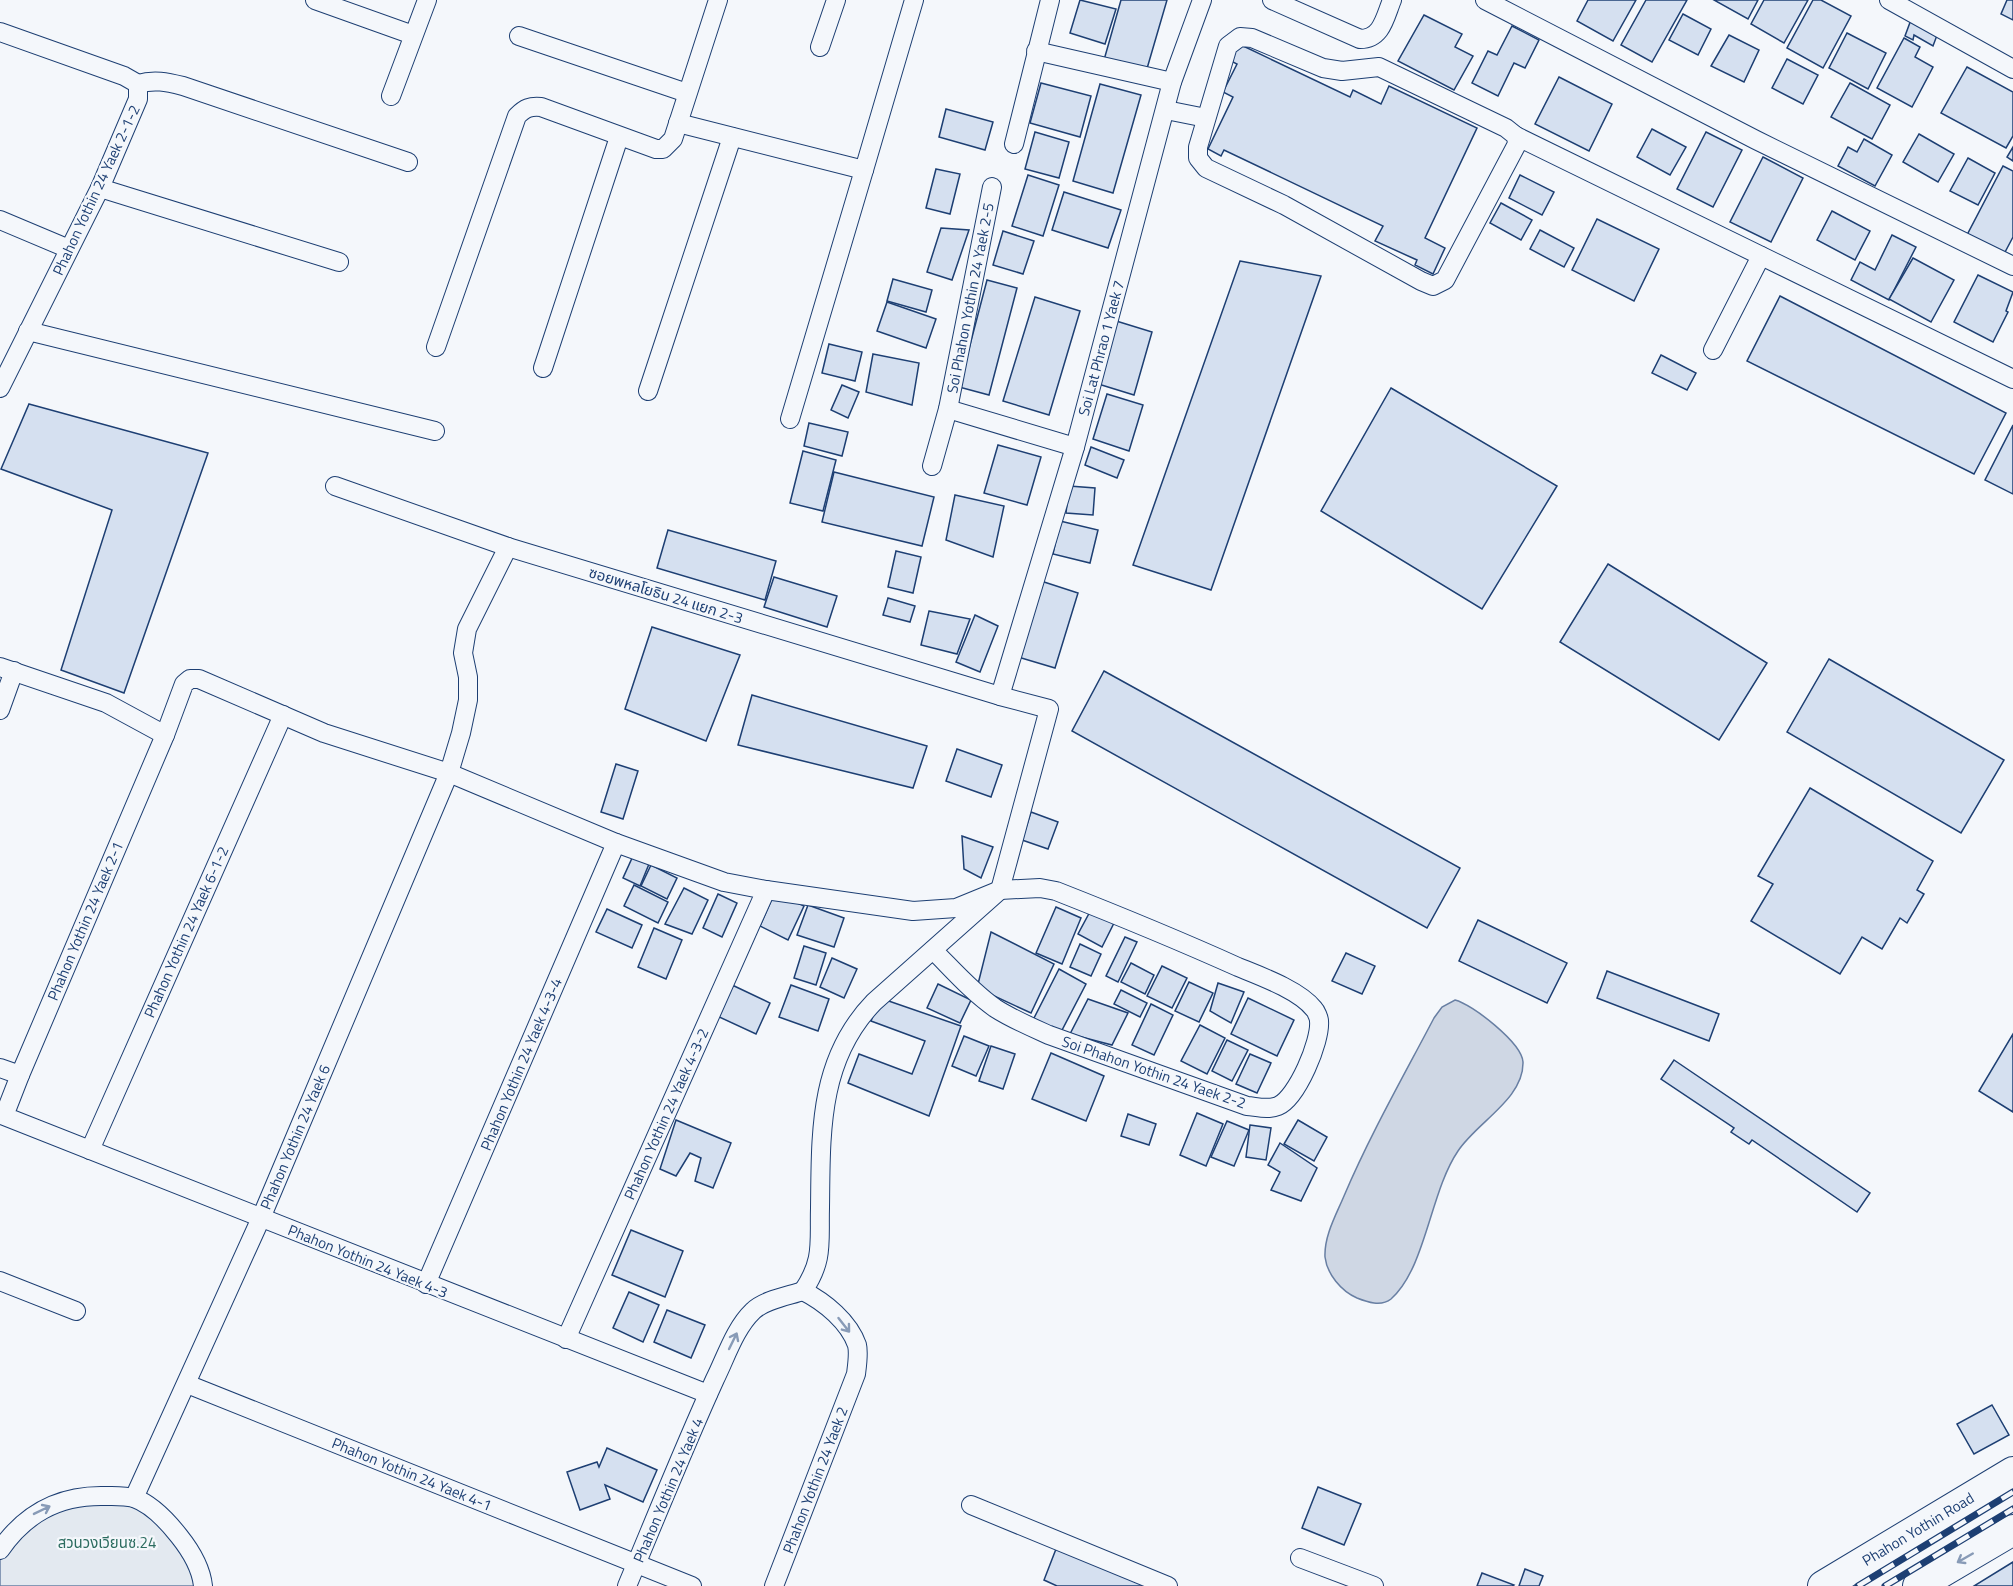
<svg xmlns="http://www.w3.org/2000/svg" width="2013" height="1586" font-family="'Titillium Web','Noto Sans Thai',sans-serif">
	<rect width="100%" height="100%" fill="#f4f7fb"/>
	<polygon fill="#e3e9f0" stroke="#687fa3" stroke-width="1.5" points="115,1496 160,1515 201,1586 0,1586 0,1552 56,1504"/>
	<path fill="#cfd7e4" stroke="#687fa3" stroke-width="1.5" d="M 1455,1000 C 1472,1004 1522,1043 1523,1062 C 1524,1099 1477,1122 1458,1151 C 1430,1192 1426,1268 1391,1299 C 1381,1307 1367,1302 1357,1298 C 1341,1291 1327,1274 1325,1257 C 1324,1236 1336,1215 1344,1196 C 1370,1135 1403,1077 1434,1018 L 1442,1007 Z"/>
	<g fill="#d5e0f0" stroke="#1d3f73" stroke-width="1.5">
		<polygon points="1080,0 1116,9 1105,44 1070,33"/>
		<polygon points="1121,0 1167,0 1146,72 1104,60"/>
		<polygon points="1588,0 1636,0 1613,41 1577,21"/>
		<polygon points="1646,0 1687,0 1652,62 1621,45"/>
		<polygon points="1714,0 1758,0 1748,19"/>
		<polygon points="1764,0 1808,0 1784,43 1751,24"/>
		<polygon points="1813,0 1821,0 1851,16 1823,68 1787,48"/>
		<polygon points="2007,0 2013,0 2013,20 2001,14"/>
		<polygon points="1683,14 1711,29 1698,55 1669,40"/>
		<polygon points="1424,15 1462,34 1455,47 1473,56 1454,90 1398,61"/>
		<polygon points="1912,17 1939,30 1933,46 1914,35 1913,40 1905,36"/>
		<polygon points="1512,26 1539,40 1525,68 1514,63 1498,96 1472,83 1488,51 1497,55"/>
		<polygon points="1847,33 1886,53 1868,89 1829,68"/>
		<polygon points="1729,35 1759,50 1744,82 1711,66"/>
		<polygon points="1904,38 1920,47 1915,57 1933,67 1912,107 1877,88"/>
		<polygon points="1239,44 1350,97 1353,90 1381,104 1389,86 1477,128 1425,238 1445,248 1433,274 1415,265 1417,260 1375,241 1383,226 1224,150 1221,156 1208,149 1233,97 1223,92 1237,64 1231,61"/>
		<polygon points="1787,59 1818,75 1803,104 1772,88"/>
		<polygon points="1967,67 2013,92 2013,136 2006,148 1941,113"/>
		<polygon points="1559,77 1612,104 1589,151 1535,124"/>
		<polygon points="1041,83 1091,96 1080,137 1030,123"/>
		<polygon points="1850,83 1890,105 1872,139 1831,117"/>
		<polygon points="1100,84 1141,95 1113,193 1073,181"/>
		<polygon points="946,109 993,122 985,150 939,137"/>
		<polygon points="1652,129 1686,147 1670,175 1637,157"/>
		<polygon points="1035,132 1069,142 1059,178 1025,169"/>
		<polygon points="1706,132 1742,150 1713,207 1677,189"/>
		<polygon points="1919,134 1954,154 1938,182 1903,162"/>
		<polygon points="1864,139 1892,155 1875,186 1838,166 1848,147 1857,152"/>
		<polygon points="2013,147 2013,161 2007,157"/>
		<polygon points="1763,157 1803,178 1771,242 1730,222"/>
		<polygon points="1968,158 1995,173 1978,205 1950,191"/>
		<polygon points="2003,166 2013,171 2013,237 2004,254 1967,235"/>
		<polygon points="936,169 960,174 950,214 926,208"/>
		<polygon points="1028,175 1059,185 1043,236 1012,226"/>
		<polygon points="1520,175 1554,192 1542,215 1509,198"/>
		<polygon points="1064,192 1121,210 1108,248 1052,230"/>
		<polygon points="1501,203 1532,220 1521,240 1490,223"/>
		<polygon points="1832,211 1870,231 1855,260 1817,240"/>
		<polygon points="1597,219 1659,249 1634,301 1572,270"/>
		<polygon points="941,228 969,230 952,280 927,272"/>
		<polygon points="1540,230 1574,248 1564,267 1530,249"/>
		<polygon points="1003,231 1034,241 1023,274 993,265"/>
		<polygon points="1892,235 1916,247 1889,300 1851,280 1860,262 1875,270"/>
		<polygon points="1913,258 1954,280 1931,322 1889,299"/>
		<polygon points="1240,261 1321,276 1211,590 1133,565"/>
		<polygon points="1978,275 2013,292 2006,311 2008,312 1993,342 1954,322"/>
		<polygon points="893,279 932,290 926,312 887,301"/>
		<polygon points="987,280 1017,288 989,395 959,387"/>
		<polygon points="1780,296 2006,413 1974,474 1747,361"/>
		<polygon points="1035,297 1080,311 1049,415 1003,401"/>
		<polygon points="887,302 936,319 926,348 877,331"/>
		<polygon points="1113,320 1152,332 1134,395 1095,383"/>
		<polygon points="829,344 862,352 855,381 822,373"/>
		<polygon points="873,354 919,363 912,405 866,392"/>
		<polygon points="1661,355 1696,373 1687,390 1652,373"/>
		<polygon points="842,385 859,392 848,418 831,410"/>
		<polygon points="1391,388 1557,486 1482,609 1321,511"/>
		<polygon points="1107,394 1143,405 1129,451 1093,439"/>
		<polygon points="29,404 208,453 124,693 61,670 112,510 1,469"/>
		<polygon points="809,423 848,432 842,456 804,446"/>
		<polygon points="2013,425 2013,494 1985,480"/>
		<polygon points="998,445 1041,457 1027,505 984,493"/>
		<polygon points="1091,447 1124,460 1117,478 1085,465"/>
		<polygon points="803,451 836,460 823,511 790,503"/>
		<polygon points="834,472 934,497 922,546 822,522"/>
		<polygon points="1069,486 1095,488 1093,515 1066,513"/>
		<polygon points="955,495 1004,506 993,557 946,540"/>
		<polygon points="1060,521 1098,530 1090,563 1053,554"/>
		<polygon points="668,530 776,561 765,600 657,568"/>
		<polygon points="896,551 921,557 913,593 888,587"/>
		<polygon points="1608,564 1767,663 1719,740 1560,642"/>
		<polygon points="774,577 837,596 827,627 764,607"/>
		<polygon points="1041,581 1078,593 1055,668 1018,657"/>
		<polygon points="888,598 915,606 910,622 883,615"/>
		<polygon points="929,611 970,619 957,654 921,645"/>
		<polygon points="975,615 998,626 980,672 956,662"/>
		<polygon points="652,627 740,655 706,741 625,709"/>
		<polygon points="1829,659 2004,760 1961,833 1787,732"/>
		<polygon points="1104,671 1460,868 1427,928 1072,731"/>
		<polygon points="752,695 927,746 913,788 738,745"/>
		<polygon points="957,749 1002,765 991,797 946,781"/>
		<polygon points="616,764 638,771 623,819 601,812"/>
		<polygon points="1810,788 1933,861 1917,890 1924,894 1907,923 1900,918 1882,949 1862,937 1840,974 1751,921 1773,884 1758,876"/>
		<polygon points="1031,812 1058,822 1048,849 1022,840"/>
		<polygon points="962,836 993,847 981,878 964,869"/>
		<polygon points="633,856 649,864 640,886 623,878"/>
		<polygon points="651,865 677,878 667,899 641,886"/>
		<polygon points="634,885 668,902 658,923 624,906"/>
		<polygon points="684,888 708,900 692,934 665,924"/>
		<polygon points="775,892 804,906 788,940 760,926"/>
		<polygon points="718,894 737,903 722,937 703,928"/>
		<polygon points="808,905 844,918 834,947 797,935"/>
		<polygon points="1056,907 1081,918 1062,964 1036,953"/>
		<polygon points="1092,908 1115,921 1102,947 1078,934"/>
		<polygon points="607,909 642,925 632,948 596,932"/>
		<polygon points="1478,920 1567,963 1547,1003 1459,961"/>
		<polygon points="654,928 682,940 666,979 638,967"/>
		<polygon points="991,932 1054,964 1031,1013 977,988"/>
		<polygon points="1125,937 1137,942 1118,982 1106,976"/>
		<polygon points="1080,944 1101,954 1091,976 1070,967"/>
		<polygon points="804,946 826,953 816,985 794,978"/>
		<polygon points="1346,953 1375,966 1362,994 1332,981"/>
		<polygon points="832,958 857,969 844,998 820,987"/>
		<polygon points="1131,963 1154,975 1145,994 1121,982"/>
		<polygon points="1162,966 1187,978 1172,1008 1147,996"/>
		<polygon points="1059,969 1086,984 1060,1034 1033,1020"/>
		<polygon points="1607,971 1719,1014 1709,1041 1597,998"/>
		<polygon points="1189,982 1213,993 1199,1022 1175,1011"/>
		<polygon points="1218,983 1244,992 1231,1023 1210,1011"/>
		<polygon points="730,984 770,1003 756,1034 715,1015"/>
		<polygon points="938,984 971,1000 960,1023 927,1008"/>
		<polygon points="791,985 829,999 818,1031 779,1017"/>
		<polygon points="1121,990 1147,1003 1140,1017 1114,1004"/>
		<polygon points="880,998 961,1026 929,1116 848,1083 859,1054 912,1074 925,1041 871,1021"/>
		<polygon points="1248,998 1294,1020 1277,1056 1231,1034"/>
		<polygon points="1088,999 1128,1013 1112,1045 1070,1034"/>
		<polygon points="1151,1004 1173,1015 1154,1055 1132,1045"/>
		<polygon points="1200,1025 1225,1038 1207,1074 1181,1061"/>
		<polygon points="2013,1034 2013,1112 1979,1091"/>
		<polygon points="964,1036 989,1046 976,1076 952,1066"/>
		<polygon points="1227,1040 1248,1050 1232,1081 1212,1071"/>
		<polygon points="991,1046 1015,1054 1003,1089 979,1081"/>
		<polygon points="1051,1053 1104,1076 1086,1121 1032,1099"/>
		<polygon points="1250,1054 1271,1063 1257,1093 1236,1084"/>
		<polygon points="1674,1060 1870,1193 1857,1212 1752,1140 1749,1144 1731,1132 1734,1128 1661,1079"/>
		<polygon points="1197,1113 1223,1124 1206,1166 1180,1155"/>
		<polygon points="1128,1114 1156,1124 1149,1145 1121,1136"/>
		<polygon points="676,1120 731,1143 713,1188 695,1181 701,1158 690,1153 676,1176 660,1169"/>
		<polygon points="1298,1120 1327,1137 1314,1161 1284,1144"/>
		<polygon points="1227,1121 1249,1130 1234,1166 1211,1157"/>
		<polygon points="1250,1125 1271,1128 1266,1160 1246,1157"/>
		<polygon points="1280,1143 1317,1168 1301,1201 1271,1190 1280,1172 1268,1165"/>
		<polygon points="631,1230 683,1251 665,1297 612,1275"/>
		<polygon points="629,1292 659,1305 643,1342 613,1328"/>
		<polygon points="667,1310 705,1325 691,1358 654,1342"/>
		<polygon points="1992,1405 2009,1435 1974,1454 1957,1424"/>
		<polygon points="607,1448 657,1470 643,1502 605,1485 610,1499 580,1510 567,1472 597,1462 599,1467"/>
		<polygon points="1318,1487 1361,1504 1344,1545 1302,1528"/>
		<polygon points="1056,1549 1148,1586 1057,1586 1044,1580"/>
		<polygon points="2013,1562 2013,1586 1974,1586"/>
		<polygon points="1525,1569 1543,1576 1539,1586 1519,1586"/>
		<polygon points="1482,1573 1514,1585 1513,1586 1477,1586"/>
	</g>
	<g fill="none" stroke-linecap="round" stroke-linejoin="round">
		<defs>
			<g id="minor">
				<polyline points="315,0 413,35"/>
				<path d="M 1272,0 L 1360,39 C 1382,39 1385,17 1392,0"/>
				<polyline points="1485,0 1756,140 2013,266"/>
				<polyline points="1889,0 2013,69"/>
				<polyline points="0,32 124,76 138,84"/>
				<polyline points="519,36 687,93"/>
				<polygon points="1240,37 1252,38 1323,68 1342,71 1379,67 1506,128 1516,136 1517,144 1445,280 1433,286 1421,281 1284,205 1206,168 1198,158 1198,147 1228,46"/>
				<polyline points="820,47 836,0"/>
				<polyline points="1036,51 1172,82"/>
				<path d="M 138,84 C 154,79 167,82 183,86 L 408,162"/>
				<polyline points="391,96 427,0"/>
				<polyline points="1166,110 1206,118"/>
				<polyline points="678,123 864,170 790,419"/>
				<polyline points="1516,136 2013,379"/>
				<polyline points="1014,144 1050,0"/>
				<polyline points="864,170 914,0"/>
				<polyline points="100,188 339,262"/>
				<polyline points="0,220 69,249"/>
				<polyline points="28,331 435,431"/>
				<path d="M 436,347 L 517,116 C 525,108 530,106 541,107 L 656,149 L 663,149 L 673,139 L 718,0"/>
				<polyline points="1713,350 1761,256"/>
				<polyline points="543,368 619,137"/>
				<polyline points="0,388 100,188 138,99 138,84"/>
				<polyline points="648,391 732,137"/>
				<polyline points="948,409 1075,447"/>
				<polyline points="932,466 948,409 992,187"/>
				<path d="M 335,486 L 508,547 L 1000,696 L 1049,709 L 1000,890 L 874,1002 C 818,1060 821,1133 820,1208 C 819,1243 824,1260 803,1291"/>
				<polyline points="0,667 106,703 165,735"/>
				<polyline points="1000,696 1075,447 1172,82 1202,0"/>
				<polyline points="0,710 14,671"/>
				<polyline points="0,1068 20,1075"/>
				<polyline points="90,1150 283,715"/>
				<polyline points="0,1281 76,1311"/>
				<polyline points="426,1284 616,843"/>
				<polyline points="566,1339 766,890"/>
				<polyline points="187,1384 692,1586"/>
				<path d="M 708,1394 L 4,1116 L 20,1075 L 165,735 L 184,684 L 190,679 L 199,679 L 324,733 L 449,773 L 616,843 L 724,882 L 766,890 L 913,911 L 956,908 L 1000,890 L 1040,888 L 1056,891 C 1117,915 1178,940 1238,967 C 1260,976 1299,990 1314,1009 C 1316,1011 1319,1018 1319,1021 C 1321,1041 1297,1098 1278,1106 C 1268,1110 1258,1107 1247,1106 L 1049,1035 C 1031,1027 1012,1019 995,1008 C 972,992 953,970 933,950"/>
				<polyline points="134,1498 261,1218 449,773 461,733 468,700 468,677 463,653 467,629 508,547"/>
				<polyline points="971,1505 1168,1586"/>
				<path d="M 0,1550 C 25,1514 57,1496 101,1496 C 111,1496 124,1495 134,1498 C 151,1504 168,1522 179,1536 C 191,1551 201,1567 203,1586"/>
				<polyline points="1300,1558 1374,1586"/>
				<path d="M 627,1586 C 656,1517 684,1447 715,1379 C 726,1357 735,1328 753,1311 C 764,1300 788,1296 803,1291"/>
				<path d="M 774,1586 L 856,1374 C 857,1366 859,1353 857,1345 C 849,1322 825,1302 803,1291"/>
			</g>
			<g id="primary">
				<polyline points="1823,1586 2013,1472"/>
				<polyline points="1918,1586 2013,1530"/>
			</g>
		</defs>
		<use href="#minor" stroke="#1d3f73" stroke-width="20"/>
		<use href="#primary" stroke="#1d3f73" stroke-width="32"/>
		<use href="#minor" stroke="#f4f7fb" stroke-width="18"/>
		<use href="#primary" stroke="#f4f7fb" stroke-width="30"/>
		<defs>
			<g id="rail">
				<polyline points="1858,1586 2013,1492"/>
				<polyline points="1885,1586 2013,1509"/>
			</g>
		</defs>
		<use href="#rail" stroke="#1d3f73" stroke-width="7"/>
		<use href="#rail" stroke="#f4f7fb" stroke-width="4.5" stroke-dasharray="14" stroke-linecap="butt"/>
	</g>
	<defs><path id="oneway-shaft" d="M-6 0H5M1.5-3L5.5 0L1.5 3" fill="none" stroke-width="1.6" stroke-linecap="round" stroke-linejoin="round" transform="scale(1.5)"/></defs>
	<g stroke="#889bb7">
		<use href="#oneway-shaft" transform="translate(844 1325) rotate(52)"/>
		<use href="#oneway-shaft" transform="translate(733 1341) rotate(-64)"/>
		<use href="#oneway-shaft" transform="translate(42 1510) rotate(-26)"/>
		<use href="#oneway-shaft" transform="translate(1965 1558) rotate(150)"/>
	</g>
	<g text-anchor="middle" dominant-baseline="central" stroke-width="4.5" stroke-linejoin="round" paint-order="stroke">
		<g font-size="15" fill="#1d3f73" stroke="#f4f7fb">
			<text transform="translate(96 190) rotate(-65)">Phahon Yothin 24 Yaek 2-1-2</text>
			<text transform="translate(970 298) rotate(-79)">Soi Phahon Yothin 24 Yaek 2-5</text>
			<text transform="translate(1101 348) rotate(-75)">Soi Lat Phrao 1 Yaek 7</text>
			<text transform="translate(666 595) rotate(17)">ซอยพหลโยธิน 24 แยก 2-3</text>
			<text transform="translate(85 921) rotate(-67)">Phahon Yothin 24 Yaek 2-1</text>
			<text transform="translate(186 932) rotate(-66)">Phahon Yothin 24 Yaek 6-1-2</text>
			<text transform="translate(521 1064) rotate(-67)">Phahon Yothin 24 Yaek 4-3-4</text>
			<text transform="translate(1154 1072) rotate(19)">Soi Phahon Yothin 24 Yaek 2-2</text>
			<text transform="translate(666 1114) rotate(-66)">Phahon Yothin 24 Yaek 4-3-2</text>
			<text transform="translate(295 1137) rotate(-67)">Phahon Yothin 24 Yaek 6</text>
			<text transform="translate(368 1261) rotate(22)">Phahon Yothin 24 Yaek 4-3</text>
			<text transform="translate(412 1474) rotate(22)">Phahon Yothin 24 Yaek 4-1</text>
			<text transform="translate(815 1480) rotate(-69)">Phahon Yothin 24 Yaek 2</text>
			<text transform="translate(668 1490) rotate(-67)">Phahon Yothin 24 Yaek 4</text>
			<text transform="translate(1918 1529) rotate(-31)">Phahon Yothin Road</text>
		</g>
		<g font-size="15" fill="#2c6c60" stroke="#f4f7fb">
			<text x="107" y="1542">สวนวงเวียนซ.24</text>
		</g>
	</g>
</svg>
